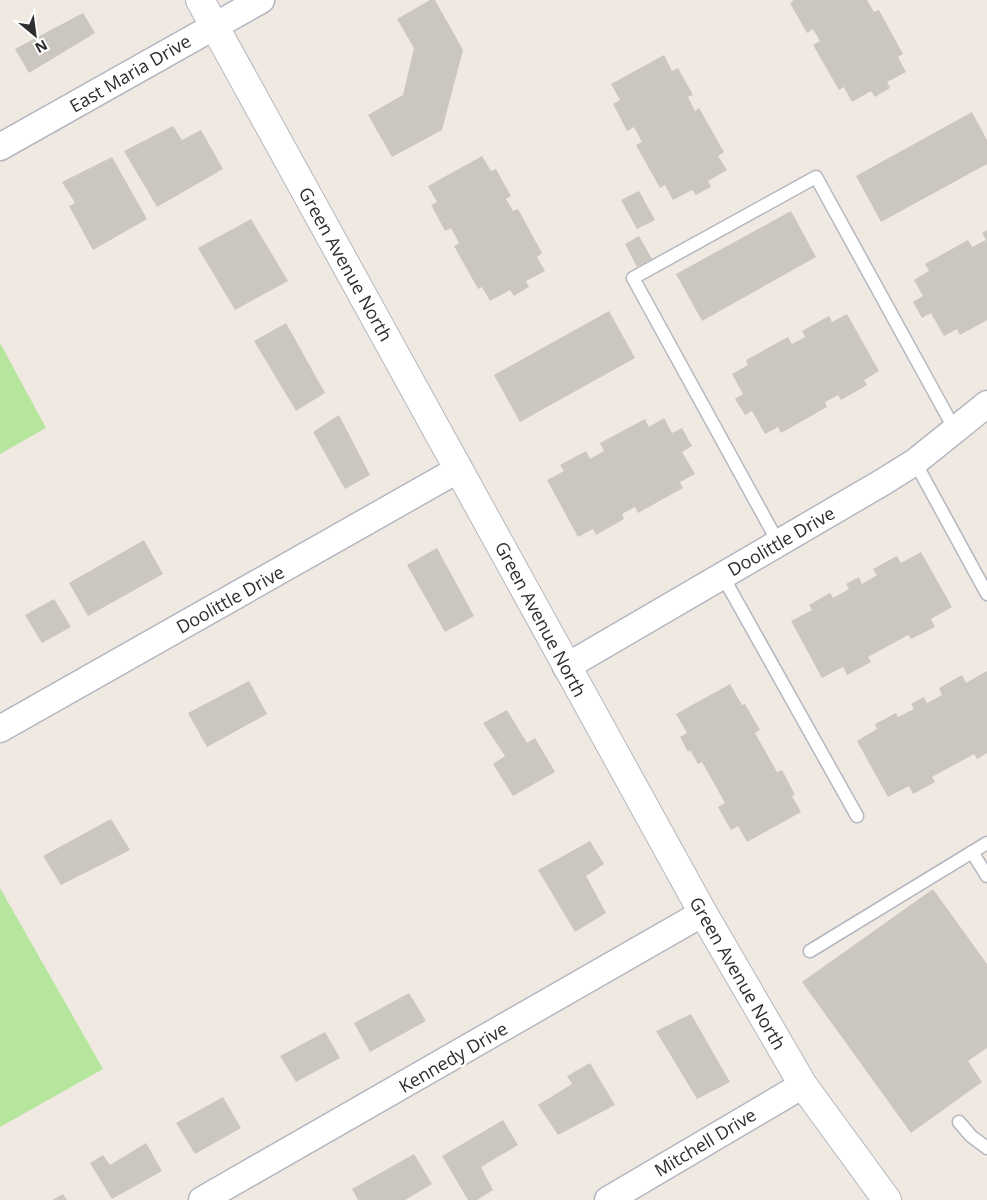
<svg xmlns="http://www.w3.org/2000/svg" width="987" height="1200" font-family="'Open Sans',sans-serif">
	<rect width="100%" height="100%" fill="#efe9e1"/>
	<g fill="#b6e59e">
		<polygon points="0,343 46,428 0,454"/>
		<polygon points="0,888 103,1069 0,1127"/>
	</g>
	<g fill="#cbc7bf">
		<polygon points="430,0 435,0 463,50 442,130 392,157 368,115 403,95 414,48 397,19"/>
		<polygon points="794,0 867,0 874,12 879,10 903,54 898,57 906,72 887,82 890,88 875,97 871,91 852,102 844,87 839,90 813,45 820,41 813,29 807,33 790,3"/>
		<polygon points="83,13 95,33 29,73 15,49"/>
		<polygon points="664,55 672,71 678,68 693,95 688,97 695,111 699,108 724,152 718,156 727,170 708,181 711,187 696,195 692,190 673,200 665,185 660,188 636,145 642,142 634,127 627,131 613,104 620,100 611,84"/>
		<polygon points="972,112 987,140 987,164 881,222 856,176"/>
		<polygon points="173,126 182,140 201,130 223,169 157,207 124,151"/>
		<polygon points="482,156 491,171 496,169 511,196 506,199 513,211 518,209 542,253 537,257 545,271 526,281 529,287 514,296 510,290 490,301 482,287 478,289 454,246 459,243 451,228 445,231 431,205 437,202 428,186"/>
		<polygon points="112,157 147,219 93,250 69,206 75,203 62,182"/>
		<polygon points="639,191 655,220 637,229 621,200"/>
		<polygon points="791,211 816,257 702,321 676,274"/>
		<polygon points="251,219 288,281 235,310 198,248"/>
		<polygon points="987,230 987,320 960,335 957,329 944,336 931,313 922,318 913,302 923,296 914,280 929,271 925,264 968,240 972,247 986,240 982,233"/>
		<polygon points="639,236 652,259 637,267 625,244"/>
		<polygon points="609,311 635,358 520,422 494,375"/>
		<polygon points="847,314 879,371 864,380 867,385 841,400 838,395 825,402 827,407 781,433 778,427 765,434 752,411 745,415 735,399 743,394 732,374 748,365 746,360 788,337 792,344 805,337 802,331 829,316 832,322"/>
		<polygon points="286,323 325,393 296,411 254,341"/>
		<polygon points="339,415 370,475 345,489 313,432"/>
		<polygon points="664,418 672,433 682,428 692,446 682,452 695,474 680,482 683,488 638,513 635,507 622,514 624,519 596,535 593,529 578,537 547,480 564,471 560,465 586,451 590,459 604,451 600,443 645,419 649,427"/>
		<polygon points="144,540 163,574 88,616 69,583"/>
		<polygon points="437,548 474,616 445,632 407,565"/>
		<polygon points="921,552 952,607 931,619 935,627 911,639 908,635 868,657 871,662 847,675 843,667 822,678 791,621 812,610 809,605 830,593 833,598 849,589 846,584 859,577 862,584 877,575 873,569 897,556 901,563"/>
		<polygon points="54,599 71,627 42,643 25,615"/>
		<polygon points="987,671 987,753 977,759 974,754 932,777 935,782 913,794 909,786 888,797 857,741 877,729 875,724 896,713 898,717 914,709 911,704 924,697 927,703 942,695 939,688 962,675 966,683"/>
		<polygon points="249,681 267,714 207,747 188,713"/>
		<polygon points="730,684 742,705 745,704 760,730 755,733 777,772 782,770 795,795 792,796 801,812 747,842 738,826 731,830 718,807 725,803 702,762 698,764 690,750 688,752 680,737 687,733 676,714"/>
		<polygon points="507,710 527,743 535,738 555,772 513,796 493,764 505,756 483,723"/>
		<polygon points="111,819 130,850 61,885 43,856"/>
		<polygon points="590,841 604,864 586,876 606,913 575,932 538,870"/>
		<polygon points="933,889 987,964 987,1048 968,1061 982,1082 911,1133 802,982"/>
		<polygon points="409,993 426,1021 370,1052 354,1023"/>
		<polygon points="691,1014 730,1082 697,1099 656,1031"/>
		<polygon points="325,1032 340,1058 296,1082 280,1056"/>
		<polygon points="590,1063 615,1105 558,1135 538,1105 572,1084 567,1076"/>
		<polygon points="223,1097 241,1128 195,1154 176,1123"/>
		<polygon points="503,1120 518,1145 481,1167 493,1190 477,1200 468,1200 442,1156"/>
		<polygon points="146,1143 162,1171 112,1199 90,1163 103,1155 110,1165"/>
		<polygon points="414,1154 432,1184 405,1200 358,1200 352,1189"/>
		<polygon points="63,1194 67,1200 52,1200"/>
	</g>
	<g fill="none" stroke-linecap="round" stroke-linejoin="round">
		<defs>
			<g id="lane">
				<polyline points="915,462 987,594"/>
				<polyline points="778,542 633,278 816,177 955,430"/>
				<polyline points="722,575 857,816"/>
				<polyline points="972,852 987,876"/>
				<polyline points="810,951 987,843"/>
				<polyline points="959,1122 971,1136 987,1148"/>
			</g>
			<g id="street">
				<polyline points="0,147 261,0"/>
				<polyline points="566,667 883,482 915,462 987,404"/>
				<polyline points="0,729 459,469"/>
				<polyline points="202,1200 703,913"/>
				<polyline points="608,1200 803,1085"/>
			</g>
			<polyline id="secondary" points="200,0 703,913 803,1085 887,1200"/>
		</defs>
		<use href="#lane" stroke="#b4b7c1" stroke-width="15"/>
		<use href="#street" stroke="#b4b7c1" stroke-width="29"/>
		<use href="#secondary" stroke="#b4b7c1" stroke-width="30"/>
		<use href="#lane" stroke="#fff" stroke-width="12"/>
		<use href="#street" stroke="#fff" stroke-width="26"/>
		<use href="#secondary" stroke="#fff" stroke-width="28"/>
	</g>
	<g text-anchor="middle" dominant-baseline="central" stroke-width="5" stroke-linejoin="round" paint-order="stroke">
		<g font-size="18" fill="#2e2e2e" stroke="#fff">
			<text transform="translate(130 73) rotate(-30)">East Maria Drive</text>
			<text transform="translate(346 264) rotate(61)">Green Avenue North</text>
			<text transform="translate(781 541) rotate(-30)">Doolittle Drive</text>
			<text transform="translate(230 599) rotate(-29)">Doolittle Drive</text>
			<text transform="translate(541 619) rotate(62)">Green Avenue North</text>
			<text transform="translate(738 973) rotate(60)">Green Avenue North</text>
			<text transform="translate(453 1057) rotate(-30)">Kennedy Drive</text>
			<text transform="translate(705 1142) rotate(-31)">Mitchell Drive</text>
		</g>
	</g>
	<g transform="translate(35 35) rotate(151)" stroke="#ffffff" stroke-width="4" paint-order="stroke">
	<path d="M0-4L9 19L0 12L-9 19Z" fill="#2e2e2e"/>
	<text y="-8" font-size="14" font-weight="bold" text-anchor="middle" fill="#2e2e2e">N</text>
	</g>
</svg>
